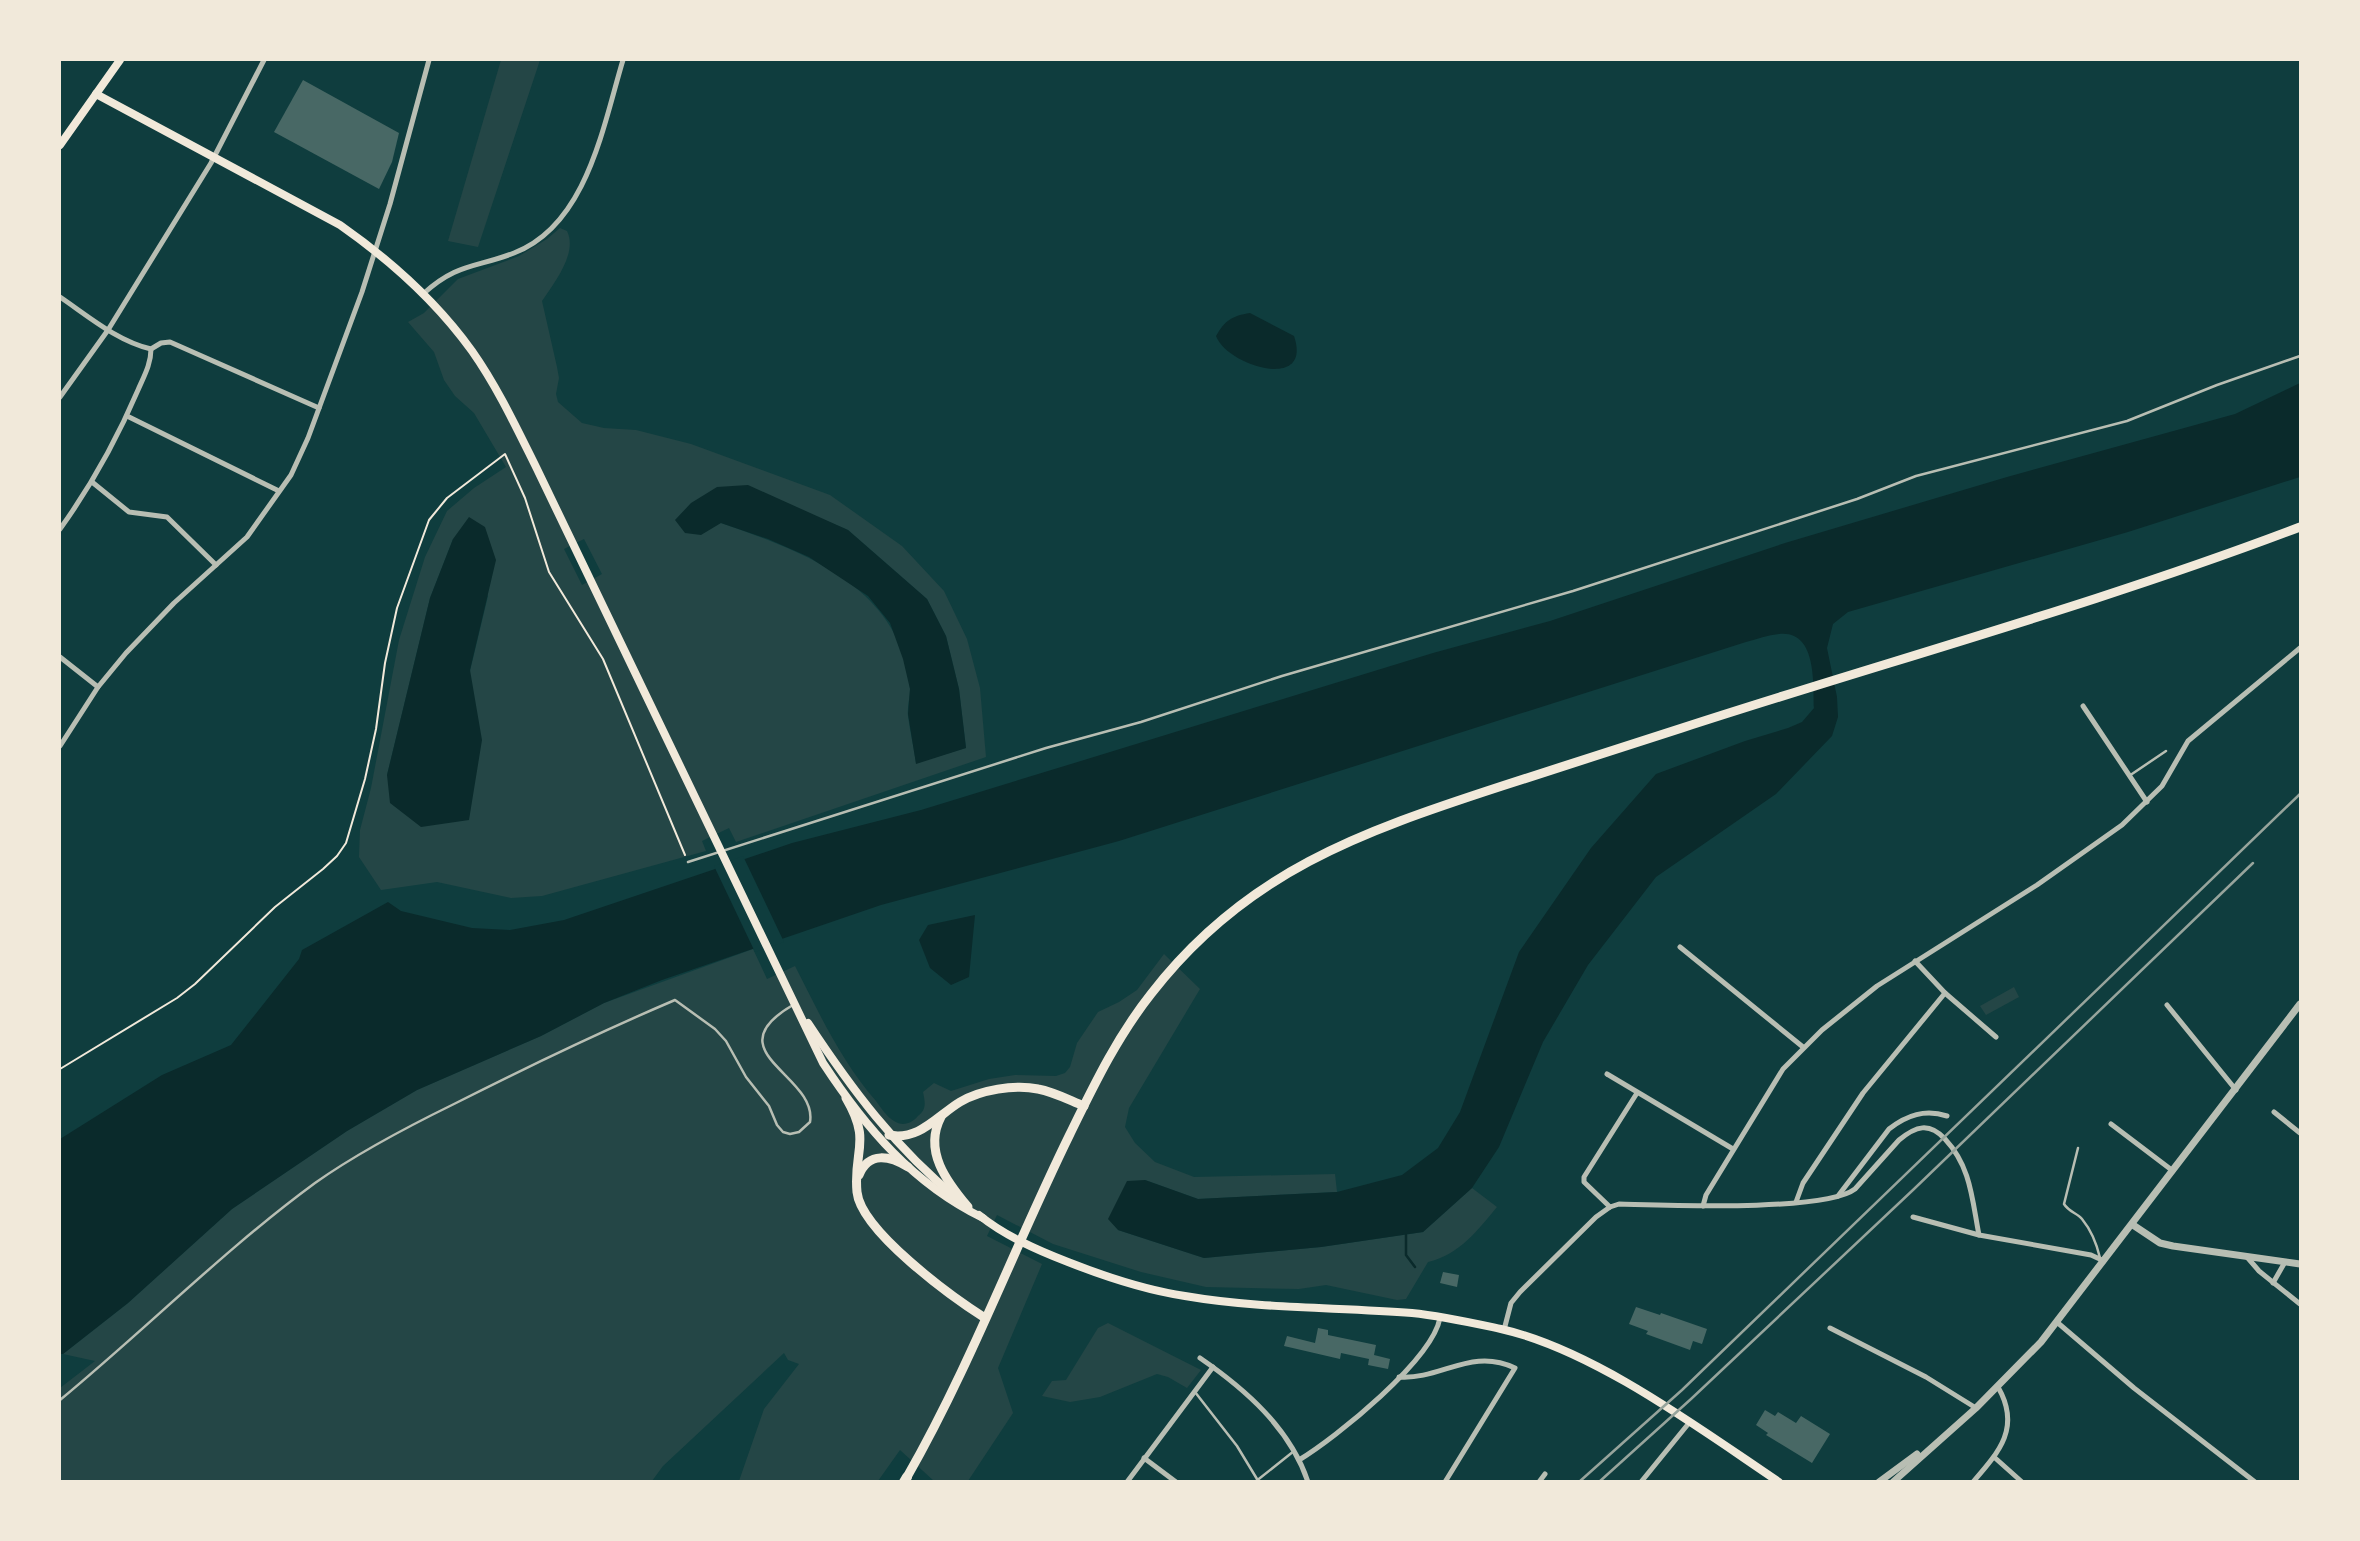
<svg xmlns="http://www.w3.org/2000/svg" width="2360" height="1541" font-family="Literata,serif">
	<rect width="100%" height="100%" fill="#0f3d3e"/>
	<g fill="#244646" fill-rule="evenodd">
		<polygon points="501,60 540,60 478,247 448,241"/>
		<path d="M 560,228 L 567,231 C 578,253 554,283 542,301 L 557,367 L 559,378 L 556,394 L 558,402 L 582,423 L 604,428 L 636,430 L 691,444 L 830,495 L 902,546 L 944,591 L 967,639 L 980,688 L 986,757 L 736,842 L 729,828 L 702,841 L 706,851 L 542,896 L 511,898 L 437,882 L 381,890 L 359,857 L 360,830 L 371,788 L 399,640 L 425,557 L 447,511 L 474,488 L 506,467 L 474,413 L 455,396 L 444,380 L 434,352 L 408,322 L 424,313 L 458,279 L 519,256 L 547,239 ZM 793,507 L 848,530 L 927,599 L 946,636 L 959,689 L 966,748 L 916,763 C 914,748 910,732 908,716 C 907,707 910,698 910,689 C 902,587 804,552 721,523 ZM 453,539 L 488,596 L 470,671 L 387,775 L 430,598 ZM 584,539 L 602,574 L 582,585 L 564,549 Z"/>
		<path d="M 753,949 L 767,979 L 795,966 C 819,1013 841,1061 876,1101 C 881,1108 887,1117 894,1121 C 903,1127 912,1123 918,1116 C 927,1109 925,1102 923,1092 L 934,1083 L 951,1091 L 989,1079 L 1015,1075 L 1056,1076 L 1065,1073 L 1070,1067 L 1077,1043 L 1098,1012 L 1119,1002 L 1137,990 L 1164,954 L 1200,989 L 1129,1108 L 1125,1127 L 1135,1143 L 1155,1162 L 1194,1177 L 1335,1174 L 1337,1192 L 1198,1199 L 1145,1180 L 1118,1230 L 1204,1258 L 1321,1247 L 1423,1232 L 1472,1188 L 1497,1207 C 1478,1230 1459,1255 1428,1262 L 1406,1299 L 1397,1300 L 1326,1285 L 1299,1289 L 1206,1287 L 1141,1272 L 1053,1244 L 997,1215 L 987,1236 L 1042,1264 L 998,1368 L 1013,1413 L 968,1481 L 934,1481 L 900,1450 L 878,1481 L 739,1481 L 764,1409 L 799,1364 L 788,1360 L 784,1353 L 663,1466 L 652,1481 L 60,1482 L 60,1388 L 95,1361 L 63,1354 L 128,1303 L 232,1209 L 347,1131 L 417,1090 L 541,1036 L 604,1003 Z"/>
		<polygon points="2014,987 2019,997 1986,1015 1980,1006"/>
		<polygon points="1108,1323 1201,1370 1187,1388 1168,1377 1157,1374 1100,1397 1070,1402 1042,1396 1052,1381 1066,1380 1098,1328"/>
	</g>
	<g fill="#0a2a2b">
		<path d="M 1250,313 L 1294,336 C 1313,392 1227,366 1216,336 C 1225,320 1232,316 1250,313 Z"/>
		<path d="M 2300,383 L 2300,477 L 2128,532 L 1848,612 L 1833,624 L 1827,648 L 1837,697 L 1838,717 L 1832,736 L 1776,794 L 1656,877 L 1588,965 L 1543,1042 L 1499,1147 L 1472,1188 L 1423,1232 L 1321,1247 L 1204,1258 L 1118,1230 L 1108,1219 L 1127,1181 L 1145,1180 L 1198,1199 L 1337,1192 L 1402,1175 L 1438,1148 L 1460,1112 L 1519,952 L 1591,848 L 1656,774 L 1745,741 L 1788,728 L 1802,722 L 1814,708 C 1813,683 1817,630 1779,634 C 1768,635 1757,639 1746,642 L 1119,841 L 881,905 L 662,980 L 604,1003 L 541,1036 L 417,1090 L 347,1131 L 232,1209 L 128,1303 L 63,1354 L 60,1354 L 60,1139 L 162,1075 L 231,1045 L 299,959 L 302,950 L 388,902 L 401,911 L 472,928 L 510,930 L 564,920 L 792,843 L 921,810 L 1433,653 L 1550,621 L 1785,543 L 2007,477 L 2235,414 Z"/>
		<polygon points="748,485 848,530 927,599 946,636 959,689 966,748 916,764 908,714 910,689 903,659 890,623 868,596 809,557 768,539 721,523 701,535 685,533 675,520 691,503 717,487"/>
		<polygon points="469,517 485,527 496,560 470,670 482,740 469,820 421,827 390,803 387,775 430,598 453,539"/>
		<polygon points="975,915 969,977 951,985 930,968 919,940 928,925"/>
	</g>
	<polygon fill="#0f3d3e" points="743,856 784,942 755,952 714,866"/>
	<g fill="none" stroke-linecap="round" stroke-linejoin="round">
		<polyline stroke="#0a2a2b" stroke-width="2.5" points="1406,1235 1406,1255 1415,1267"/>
	</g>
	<g fill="#486865">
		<polygon points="303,80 399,133 392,162 379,189 274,132"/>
		<polygon points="1443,1272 1459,1275 1457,1287 1440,1283"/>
		<polygon points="1636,1307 1660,1315 1661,1313 1707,1329 1702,1344 1693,1341 1690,1350 1646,1334 1648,1331 1629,1324"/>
		<polygon points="1318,1328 1328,1330 1328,1335 1376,1345 1374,1355 1390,1359 1388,1369 1368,1365 1369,1359 1341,1353 1340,1359 1284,1346 1287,1336 1315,1343"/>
		<polygon points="1765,1410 1775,1416 1778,1412 1796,1423 1801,1416 1830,1434 1812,1463 1766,1435 1768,1433 1756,1425"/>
	</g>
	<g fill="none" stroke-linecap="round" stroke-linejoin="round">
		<polyline stroke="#f1e9da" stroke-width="2" points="60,1069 177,998 195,984 275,907 323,869 337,856 346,843 365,779 376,729 385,663 397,608 429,520 447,498 505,454 525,498 549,572 603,659 685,855"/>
		<g stroke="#b8beb3" stroke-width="2.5">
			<polyline points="2129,776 2166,751"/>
			<polyline points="688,862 1046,748 1141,722 1282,676 1573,591 1857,499 1916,476 2127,421 2217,385 2300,356"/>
			<path d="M 2078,1148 L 2064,1204 C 2069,1212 2077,1213 2082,1219 C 2091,1230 2097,1245 2100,1258"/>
			<polyline points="1195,1392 1237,1446 1257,1479"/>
			<path d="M 60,1400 C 146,1329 225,1249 315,1183 C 356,1154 409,1126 454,1104 C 527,1067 600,1032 675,1000 L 715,1029 L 726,1041 L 746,1077 L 769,1106 L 777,1125 L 783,1132 L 790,1134 L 799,1132 L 810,1122 C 818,1075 712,1052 793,1005"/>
			<polyline points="1255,1482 1294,1451"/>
		</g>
		<g stroke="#b8beb3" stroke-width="5">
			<path d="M 423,294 C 457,263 475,268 514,253 C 587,225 603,126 623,60"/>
			<path d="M 60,297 C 88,316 117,341 151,349 L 161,343 L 170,342 L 319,408"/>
			<polyline points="60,397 108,330 211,163 264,60"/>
			<polyline points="127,416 279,491"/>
			<polyline points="92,482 129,512 167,517 216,565"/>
			<path d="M 60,529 C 91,486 117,439 138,390 C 144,376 151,364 151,349"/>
			<polyline points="60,657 98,687"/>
			<polyline points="2083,706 2147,802"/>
			<polyline points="60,746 98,687 126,653 174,603 247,537 291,475 308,438 362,292 390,204 429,60"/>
			<polyline points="1680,947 1803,1047"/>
			<polyline points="1915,961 1945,993 1996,1037"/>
			<polyline points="2167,1005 2236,1090"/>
			<polyline points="1607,1074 1733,1149"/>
			<polyline points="2274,1112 2300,1133"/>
			<polyline points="2111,1124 2173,1171"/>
			<path d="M 1838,1196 L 1889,1129 C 1907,1115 1925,1109 1947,1116"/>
			<polyline points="1796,1202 1803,1183 1863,1093 1945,993"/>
			<polyline points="1703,1206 1706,1195 1783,1069 1822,1030 1877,986 2037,885 2122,825 2162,786 2188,741 2300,648"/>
			<polyline points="1610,1207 1584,1182 1584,1177 1637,1093"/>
			<polyline points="1913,1217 1979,1235 2091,1255 2104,1261"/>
			<polyline points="2247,1257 2259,1271 2300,1304"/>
			<polyline points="2273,1283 2285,1262"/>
			<polyline points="2058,1323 2134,1388 2255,1482"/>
			<polyline points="1830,1328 1926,1377 1976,1408"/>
			<path d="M 1504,1330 L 1511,1303 L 1520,1292 L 1596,1217 L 1610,1207 L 1619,1204 C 1664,1205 1825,1212 1855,1189 L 1899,1140 C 1916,1126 1929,1122 1945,1139 C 1971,1167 1972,1199 1979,1235"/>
			<path d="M 1200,1358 C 1245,1389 1290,1428 1308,1482"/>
			<path d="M 1399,1377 C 1441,1380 1471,1347 1515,1368 L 1445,1482"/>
			<polyline points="1994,1457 2022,1482"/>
			<polyline points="1144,1458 1176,1482"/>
			<path d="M 1299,1460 C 1337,1437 1432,1360 1440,1318"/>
			<polyline points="1127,1482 1213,1367"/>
			<polyline points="1539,1482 1545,1474"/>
			<polyline points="1641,1482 1689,1423"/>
			<path d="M 1973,1482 C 2000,1451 2021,1427 1998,1387"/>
		</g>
		<g stroke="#b8beb3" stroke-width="7">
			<polyline points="2133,1225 2160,1243 2173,1246 2300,1264"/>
			<polyline points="1879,1482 1917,1454"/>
			<polyline points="1893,1482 1976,1408 2041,1342 2300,1004"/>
		</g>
		<g stroke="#f1e9da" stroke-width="8">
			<path d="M 96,94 L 340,225 C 390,260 436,301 472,351 C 498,388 517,429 537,469 L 823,1063 C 865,1127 913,1184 983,1218"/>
			<polyline points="60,145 120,60"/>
			<path d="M 808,1023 C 851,1088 896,1149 958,1199"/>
			<path d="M 979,1215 C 1005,1236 1037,1250 1068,1262 C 1106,1277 1145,1290 1185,1296 C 1260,1309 1337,1307 1412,1313 C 1442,1316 1473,1323 1501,1329 C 1594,1350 1700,1429 1779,1482"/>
		</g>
		<g stroke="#f1e9da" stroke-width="9">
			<path d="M 846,1098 C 872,1142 853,1150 857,1192 C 861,1231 952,1297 985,1318"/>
			<path d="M 941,1117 C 923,1151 947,1182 968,1207"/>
			<path d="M 889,1135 C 919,1141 937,1116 960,1102 C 980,1090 1015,1084 1038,1089 C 1054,1092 1069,1100 1084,1106"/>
			<path d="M 859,1175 C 869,1151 890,1156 908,1167"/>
			<path d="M 907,1477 C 970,1367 1014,1248 1070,1134 C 1094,1085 1117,1037 1151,994 C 1245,872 1361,832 1502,786 C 1562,767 1622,747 1682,728 C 1888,661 2098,604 2300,527"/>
		</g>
		<polyline stroke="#f1e9da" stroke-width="10" points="904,1482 907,1477"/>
		<g stroke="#97a49c" stroke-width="2.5">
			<polyline points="1579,1482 1682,1390 2300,794"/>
			<polyline points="1599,1482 1691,1399 1914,1189 2253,863"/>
		</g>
	</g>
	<rect width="2360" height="1541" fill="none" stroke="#f1e9da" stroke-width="122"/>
</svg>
